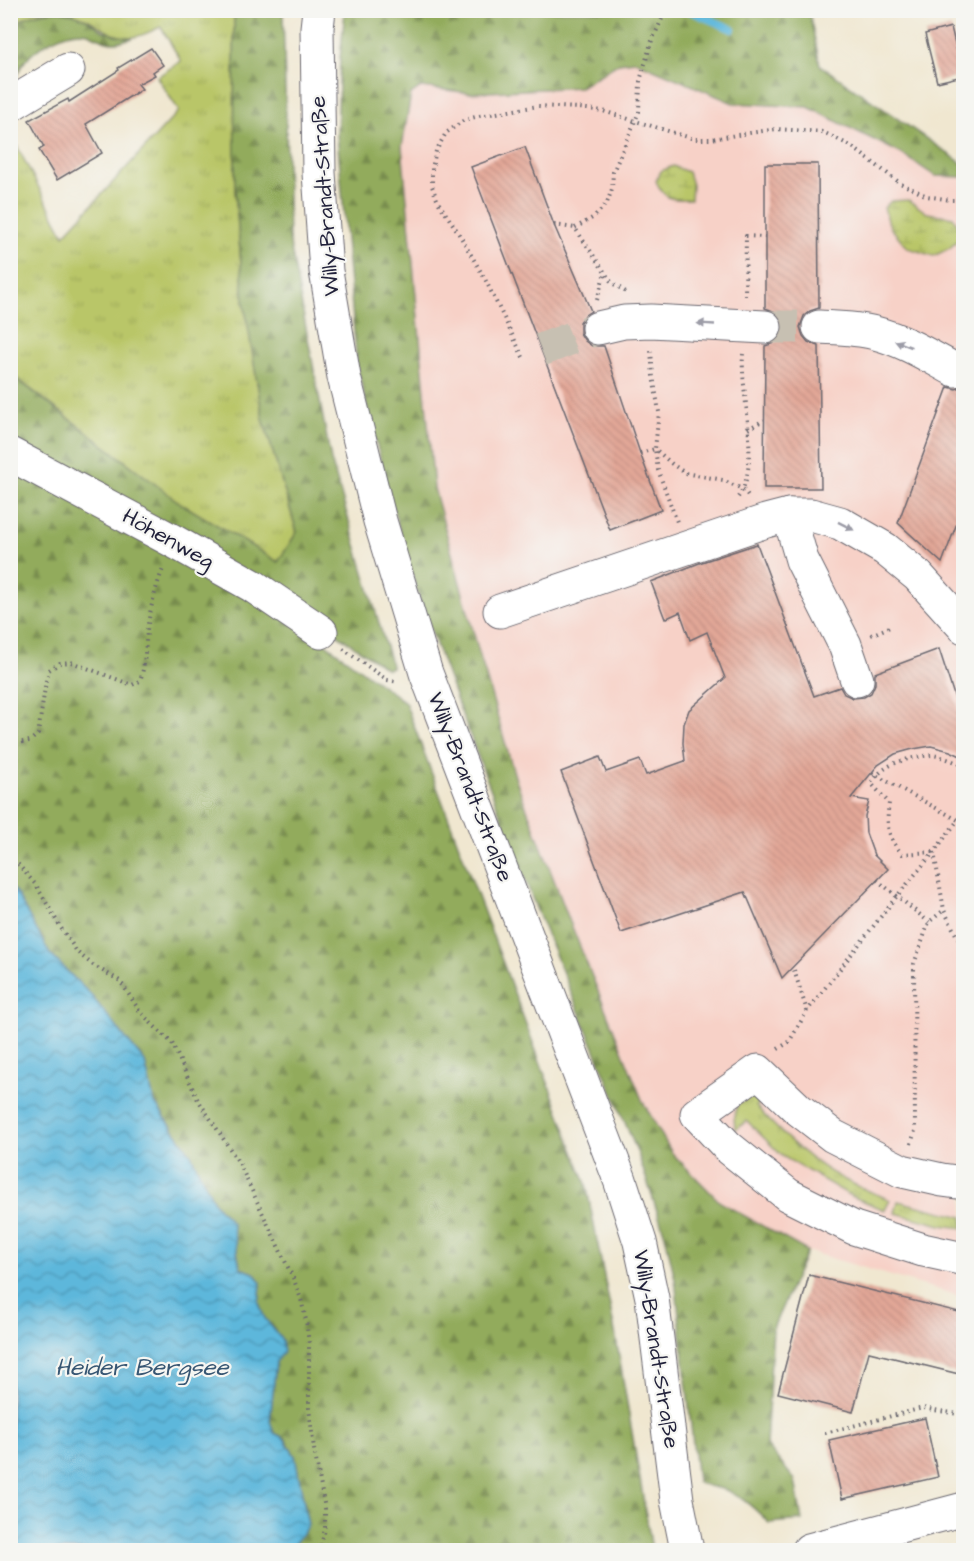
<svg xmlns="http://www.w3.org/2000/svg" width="974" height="1561" font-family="'Architects Daughter',sans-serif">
	<defs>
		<pattern id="grass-tufts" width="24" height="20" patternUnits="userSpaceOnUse" patternTransform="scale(1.5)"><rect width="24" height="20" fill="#b9c668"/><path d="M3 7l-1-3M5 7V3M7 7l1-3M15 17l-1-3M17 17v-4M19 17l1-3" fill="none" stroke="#9faa5b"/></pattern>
		<pattern id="forest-firs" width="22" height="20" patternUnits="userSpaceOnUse" patternTransform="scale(1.5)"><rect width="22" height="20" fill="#92ab5c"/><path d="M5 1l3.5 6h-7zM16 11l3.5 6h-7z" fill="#778b4d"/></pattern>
		<pattern id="wetland-marsh" width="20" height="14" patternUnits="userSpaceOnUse" patternTransform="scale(1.5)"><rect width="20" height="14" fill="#b9c668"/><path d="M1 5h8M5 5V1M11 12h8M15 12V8" fill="none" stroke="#9faa5b"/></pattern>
		<pattern id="water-waves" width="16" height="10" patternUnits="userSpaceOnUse" patternTransform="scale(1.5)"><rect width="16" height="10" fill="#5db7db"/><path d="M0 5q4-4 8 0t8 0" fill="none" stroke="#4c94b3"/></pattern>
		<pattern id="building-back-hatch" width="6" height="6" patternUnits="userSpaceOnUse" patternTransform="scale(1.5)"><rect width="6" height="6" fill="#e2a797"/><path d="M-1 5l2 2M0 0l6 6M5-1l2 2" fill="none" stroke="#c28f83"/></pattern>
	</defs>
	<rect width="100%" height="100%" fill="#f6f6f2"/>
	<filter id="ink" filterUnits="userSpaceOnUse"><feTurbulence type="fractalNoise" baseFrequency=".0167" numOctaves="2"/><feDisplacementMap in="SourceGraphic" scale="12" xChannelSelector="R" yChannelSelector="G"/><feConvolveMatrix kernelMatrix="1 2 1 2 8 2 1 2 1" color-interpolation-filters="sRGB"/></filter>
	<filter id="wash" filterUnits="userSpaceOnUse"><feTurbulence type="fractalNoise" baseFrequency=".008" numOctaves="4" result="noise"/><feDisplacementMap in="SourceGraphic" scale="24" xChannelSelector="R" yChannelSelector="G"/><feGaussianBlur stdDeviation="1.35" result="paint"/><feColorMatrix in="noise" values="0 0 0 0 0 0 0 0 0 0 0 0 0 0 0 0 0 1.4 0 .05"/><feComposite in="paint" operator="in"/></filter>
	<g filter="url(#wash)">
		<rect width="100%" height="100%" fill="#f0e7d0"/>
		<polygon fill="#f7d1c7" points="635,61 733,103 808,107 902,154 935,176 963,177 963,1297 807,1251 720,1202 672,1153 643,1102 570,922 516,780 480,656 434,488 402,147 411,94 421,87 470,93 580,87 619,63"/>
		<g fill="url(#grass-tufts)" stroke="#6e7452" stroke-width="1.5">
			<path d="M 11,11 L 234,11 L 235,189 L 244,301 L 263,419 L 297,532 L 278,562 L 180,503 L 11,374 L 10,133 L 64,235 L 179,111 L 157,77 L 181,61 L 161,27 C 152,30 140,38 130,37 C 110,37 103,27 87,19 C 62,7 33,10 11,26 Z"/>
			<path d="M 761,1093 L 768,1096 L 756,1106 C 781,1134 809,1161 843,1179 C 858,1187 874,1193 890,1200 L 885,1210 L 851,1196 L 782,1156 L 747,1121 L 735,1130 L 734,1116 L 738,1104 L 754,1094 Z"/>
			<polygon points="898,1201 963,1217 963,1228 941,1225 895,1213"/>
		</g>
		<g fill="url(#forest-firs)" stroke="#5a664c" stroke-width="1.5">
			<path d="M 59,11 L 74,14 L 88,20 L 103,31 L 119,36 L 133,38 C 127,39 121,42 115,42 C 106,43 96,36 88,33 C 67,27 34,48 22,65 C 18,72 16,80 11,85 L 11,26 C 26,15 41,12 59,11 Z"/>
			<polygon points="234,11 283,11 289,238 331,460 392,667 387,669 293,604 11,440 10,374 180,503 278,562 297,532 263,419 244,301 235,189"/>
			<path d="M 345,11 L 809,11 L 820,65 L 963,164 L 963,177 L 935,176 L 902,154 L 808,107 L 733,103 L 635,61 L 619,63 L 580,87 L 470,93 L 421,87 L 411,94 L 402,147 L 434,488 L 480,656 L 516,780 L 570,922 L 643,1102 L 672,1153 L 720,1202 L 807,1251 L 773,1328 L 766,1445 L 795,1480 L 802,1520 L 769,1523 C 757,1511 744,1498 728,1491 C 717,1486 708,1489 697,1481 L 675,1279 L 665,1235 L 638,1154 L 536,908 L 458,704 L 418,595 L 387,486 L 357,366 L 337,134 L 340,58 Z"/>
			<polygon points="10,467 294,621 405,702 586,1184 615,1332 652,1550 290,1550 308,1525 295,1456 285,1438 274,1433 270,1422 276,1362 282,1340 264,1317 259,1303 261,1283 254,1273 240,1268 232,1223 215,1204 190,1153 154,1102 145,1062 89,993 50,954 15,891 11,889"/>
		</g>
		<g fill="url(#wetland-marsh)" stroke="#6e7452" stroke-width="1.5">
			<path d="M 673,166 L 688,172 L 692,185 L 691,199 C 671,200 664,200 656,181 L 661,171 Z"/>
			<polygon points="909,200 927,213 953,217 963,234 950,248 934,256 908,248 890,227 884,208 891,201"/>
		</g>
		<polygon fill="url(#water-waves)" stroke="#406c8b" stroke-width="1.5" points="11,889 15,891 50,954 89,993 145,1062 154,1102 190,1153 215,1204 232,1223 240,1268 254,1273 261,1283 259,1303 264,1317 282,1340 284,1351 276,1362 270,1421 274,1433 284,1438 295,1456 308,1525 290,1550 11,1550"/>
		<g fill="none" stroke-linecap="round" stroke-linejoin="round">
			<polyline stroke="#5db7db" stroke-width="8" points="688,10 732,29"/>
		</g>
		<g id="blocks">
			<g fill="url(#building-back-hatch)">
				<polygon points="951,27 963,76 937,82 925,34"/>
				<polygon points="151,48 163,65 153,72 155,75 138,84 142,89 86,124 102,153 57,180 39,150 44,147 29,120 68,99 69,102 119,70 118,68"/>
				<polygon points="525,147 554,225 591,311 585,315 580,322 580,333 585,341 592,346 604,346 640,453 661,510 610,530 471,167"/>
				<polygon points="765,164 818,164 819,308 810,311 804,316 800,327 803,336 808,342 819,346 821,488 764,488 765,346 774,343 780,338 784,327 781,318 776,312 765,308"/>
				<polygon points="963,386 963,507 942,563 898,523 948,387 956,389"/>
				<polygon points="757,544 814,696 840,687 844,694 853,698 864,697 871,693 875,684 875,673 939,649 963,723 963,757 950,751 931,746 913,749 895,754 878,765 851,798 869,801 865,816 866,833 874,855 888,869 782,978 745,892 621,933 561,772 600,757 606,772 640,760 646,775 685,761 683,743 684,724 689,710 725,678 707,632 690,640 680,612 665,619 651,582 702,562"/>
				<polygon points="809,1275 963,1313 963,1375 869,1352 853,1412 778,1393"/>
				<polygon points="925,1418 938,1477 842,1499 829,1440"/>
			</g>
		</g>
	</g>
	<g filter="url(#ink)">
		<use href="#blocks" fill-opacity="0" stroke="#6a676f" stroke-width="1.5"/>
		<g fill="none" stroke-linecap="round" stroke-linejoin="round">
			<g stroke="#c7c0b2" stroke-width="33" stroke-dasharray="33 16" stroke-linecap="butt">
				<polyline points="765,327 819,327"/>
				<polyline points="541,350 598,328"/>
			</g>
			<defs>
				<g id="minor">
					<polyline points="319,10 317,28 319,173 326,271 344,377 380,521 426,673 620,1180 640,1242 652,1298 677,1500 687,1550"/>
					<polyline points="10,105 68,70"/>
					<path d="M 819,327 C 837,328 857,328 875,333 C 903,340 929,356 955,370"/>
					<polyline points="598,328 624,322 651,321 765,327"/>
					<polyline points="10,454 175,542 253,586 321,632"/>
					<polyline points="789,515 802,560 845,645 857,680"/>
					<polyline points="500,611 766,521 789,515 811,515 840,523 885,549 918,576 964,627"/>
					<polyline points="964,1183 942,1180 902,1171 833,1136 798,1109 758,1071 697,1114 728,1147 788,1195 854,1228 923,1250 964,1259"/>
					<polyline points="809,1550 964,1509"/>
				</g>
			</defs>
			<use href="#minor" stroke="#6a676f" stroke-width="35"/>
			<g stroke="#6a676f" stroke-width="4" stroke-dasharray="1.5 4.5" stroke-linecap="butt">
				<polyline points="554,225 575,228 612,283 626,292"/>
				<polyline points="575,228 594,217 607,203 612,189 613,172 639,112 640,81 651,43 666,10"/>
				<polyline points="745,296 746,236 765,237"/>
				<polyline points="597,300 605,272"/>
				<polyline points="651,351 653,376 659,412 655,449 672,464 685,473 723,480 744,490 749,497"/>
				<polyline points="523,357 484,277 456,229 438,202 432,186 432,168 436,151 446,133 464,120 479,116 538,106 579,108 603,111 694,139 711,139 776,129 823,132 851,146 900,183 927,196 951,200 964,200"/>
				<polyline points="748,429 764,420"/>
				<polyline points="640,453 655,449 658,470 677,522"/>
				<path d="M 738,497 C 762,464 740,394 743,354"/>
				<polyline points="871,635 892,626"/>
				<polyline points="343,649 387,680 398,682"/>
				<path d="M 10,744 L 30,741 L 38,734 L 46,681 L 49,670 L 60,663 L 71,662 L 132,685 L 140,681 C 146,663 145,643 148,624 C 151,606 156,586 163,569"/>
				<polyline points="872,773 958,820 934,852 944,910 964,951"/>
				<path d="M 933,852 L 902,854 C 887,836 886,826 889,803 L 871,783 C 882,766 899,760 919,757 C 923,756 928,755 933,755 C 943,757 954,761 964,766"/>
				<polyline points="10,855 36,885 61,928 78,953 93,965 120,981 139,1010 151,1023 172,1043 197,1098 239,1163 294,1280 301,1299 306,1320 309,1344 309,1408 314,1449 325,1509 325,1529 320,1550"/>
				<polyline points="877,880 929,922"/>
				<polyline points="794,970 807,1011"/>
				<polyline points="778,1049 789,1042 807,1011 897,896 934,852"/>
				<polyline points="911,1144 915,1131 914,964 929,922 944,910"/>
				<polyline points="825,1433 923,1408 964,1415"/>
			</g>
			<use href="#minor" stroke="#fff" stroke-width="33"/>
		</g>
		<defs><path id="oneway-solid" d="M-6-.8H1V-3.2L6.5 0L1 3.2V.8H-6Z" transform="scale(1.5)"/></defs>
		<g fill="#9c9ca7">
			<use href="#oneway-solid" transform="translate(706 324) rotate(-177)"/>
			<use href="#oneway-solid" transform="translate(903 344) rotate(-159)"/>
			<use href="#oneway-solid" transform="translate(846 526) rotate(27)"/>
		</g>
	</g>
	<g text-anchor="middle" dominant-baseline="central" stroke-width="4.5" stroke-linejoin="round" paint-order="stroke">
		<g font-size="22" fill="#22223b" stroke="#f6f6f2">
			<text transform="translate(325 196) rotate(-94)">Willy-Brandt-Straße</text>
			<text transform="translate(168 539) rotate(29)">Höhenweg</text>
			<text transform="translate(470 787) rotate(69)">Willy-Brandt-Straße</text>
			<text transform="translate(656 1349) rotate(81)">Willy-Brandt-Straße</text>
		</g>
		<g font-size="24" font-style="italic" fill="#375673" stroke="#f6f6f2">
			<text x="142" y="1368">Heider Bergsee</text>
		</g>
	</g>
	<rect width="974" height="1561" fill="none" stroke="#f6f6f2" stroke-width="36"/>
</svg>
